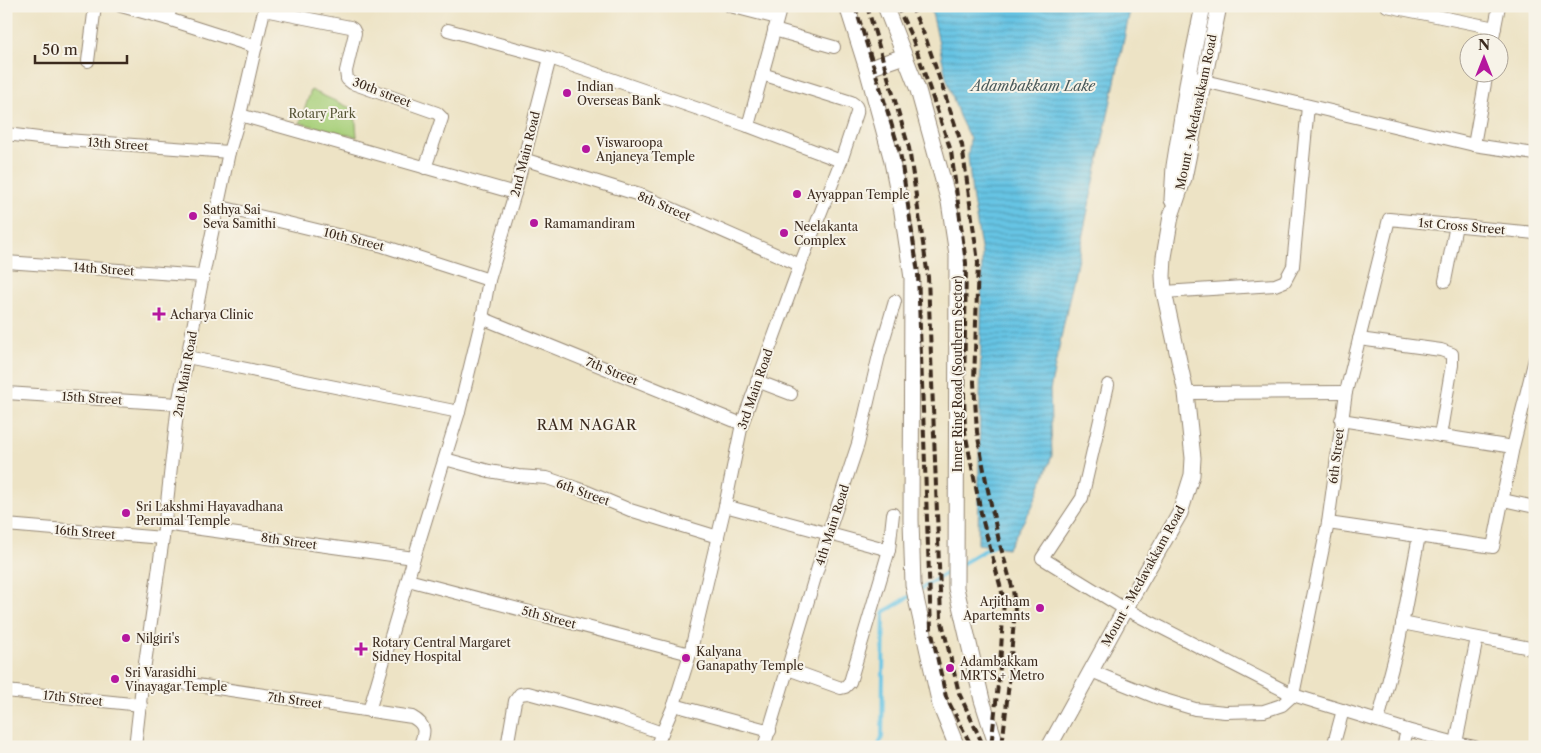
<svg xmlns="http://www.w3.org/2000/svg" width="1541" height="753" font-family="'Libre Caslon Text',serif">
	<defs>
		<pattern id="water-rules" width="6" height="5" patternUnits="userSpaceOnUse" patternTransform="scale(1.25)"><rect width="6" height="5" fill="#66c4e4"/><path d="M0 2.5h6" fill="none" stroke="#559fb8"/></pattern>
	</defs>
	<rect width="100%" height="100%" fill="#f7f3e8"/>
	<filter id="ink" filterUnits="userSpaceOnUse"><feTurbulence type="fractalNoise" baseFrequency=".02" numOctaves="2"/><feDisplacementMap in="SourceGraphic" scale="10" xChannelSelector="R" yChannelSelector="G"/><feConvolveMatrix kernelMatrix="1 2 1 2 8 2 1 2 1" color-interpolation-filters="sRGB"/></filter>
	<filter id="wash" filterUnits="userSpaceOnUse"><feTurbulence type="fractalNoise" baseFrequency=".0096" numOctaves="4" result="noise"/><feDisplacementMap in="SourceGraphic" scale="20" xChannelSelector="R" yChannelSelector="G"/><feGaussianBlur stdDeviation="1.12" result="paint"/><feColorMatrix in="noise" values="0 0 0 0 0 0 0 0 0 0 0 0 0 0 0 0 0 1.4 0 .05"/><feComposite in="paint" operator="in"/></filter>
	<g filter="url(#wash)">
		<rect width="100%" height="100%" fill="#ede3c5"/>
		<polygon fill="#a9d07b" stroke="#727d4c" points="311,90 355,110 357,137 300,123"/>
		<polygon fill="url(#water-rules)" stroke="#507781" points="930,6 1131,6 1050,390 1052,456 1032,507 1008,548 978,544 982,254 972,194 968,156 970,139 959,116 946,77 935,25"/>
		<g fill="none" stroke-linecap="round" stroke-linejoin="round">
			<g stroke="#66c4e4" stroke-width="4">
				<polyline points="960,565 993,545 993,543"/>
				<polyline points="917,591 952,570"/>
				<polyline points="878,747 882,737 884,612 912,595"/>
			</g>
		</g>
	</g>
	<g filter="url(#ink)">
		<g fill="none" stroke-linecap="round" stroke-linejoin="round">
			<defs>
				<g id="minor">
					<polyline points="121,6 168,19 256,47"/>
					<polyline points="730,6 777,18"/>
					<polyline points="1387,6 1495,28"/>
					<polyline points="264,10 350,27 353,29 355,33 346,71 347,79 352,83 437,113 442,118 425,168"/>
					<polyline points="168,19 171,6"/>
					<polyline points="448,30 550,58 748,126 841,161 800,265 742,424 725,506 690,654 674,705 656,747"/>
					<polyline points="774,30 834,47"/>
					<polyline points="1492,42 1499,6"/>
					<polyline points="88,61 95,6"/>
					<path d="M 762,74 L 851,102 C 856,105 858,107 857,113 L 841,161"/>
					<polyline points="1189,76 1204,81 1474,145 1535,154"/>
					<polyline points="240,115 515,193"/>
					<polyline points="748,126 781,6"/>
					<polyline points="6,134 39,138 229,152"/>
					<polyline points="1474,145 1487,72"/>
					<polyline points="523,159 643,196 800,265"/>
					<polyline points="217,206 383,246 489,280"/>
					<polyline points="6,262 203,276"/>
					<polyline points="1445,281 1456,225"/>
					<polyline points="1164,292 1275,285 1285,281 1293,266 1308,106"/>
					<polyline points="482,318 742,424"/>
					<polyline points="1359,339 1441,350 1452,354 1452,365 1440,436"/>
					<polyline points="187,357 459,412"/>
					<polyline points="757,381 791,394"/>
					<polyline points="1108,385 1082,498 1042,558 1125,609 1293,695 1407,730 1456,743 1475,747"/>
					<polyline points="6,393 178,404"/>
					<polyline points="1186,393 1346,392"/>
					<polyline points="1341,420 1513,447"/>
					<polyline points="445,459 489,471 518,476 547,478 585,491 630,510 718,537"/>
					<polyline points="1503,500 1535,507"/>
					<polyline points="725,506 889,550"/>
					<polyline points="1328,523 1493,547 1513,447 1535,359"/>
					<polyline points="164,524 414,558"/>
					<polyline points="6,525 163,538"/>
					<polyline points="408,580 690,654"/>
					<polyline points="1402,623 1535,649"/>
					<polyline points="788,669 841,688 845,687 850,682 889,550 893,514"/>
					<polyline points="1091,671 1158,698 1195,709 1225,712 1264,711 1282,705 1293,695 1328,523 1346,392 1389,219 1535,233"/>
					<path d="M 143,677 L 412,717 C 427,725 425,733 419,747"/>
					<polyline points="6,691 141,705"/>
					<polyline points="674,705 770,731"/>
					<polyline points="369,711 414,558 459,412 482,318 489,280 515,193 550,58"/>
					<polyline points="1378,721 1399,641 1419,536"/>
					<polyline points="1456,743 1477,638"/>
					<polyline points="135,747 143,677 163,538 178,404 203,276 229,152 240,115 265,6"/>
					<polyline points="507,747 515,701 520,694 528,693 619,718 662,733"/>
					<polyline points="764,747 828,534 858,444 879,355 895,301"/>
					<polyline points="1333,747 1343,710"/>
					<polyline points="1403,747 1407,730"/>
				</g>
				<g id="major">
					<polyline points="847,6 867,69 891,157 902,212 912,278 911,520 913,585 940,705 957,747"/>
					<polyline points="885,6 918,90 949,202 957,255 956,588 982,700 997,747"/>
					<polyline points="867,69 904,56"/>
					<polyline points="1172,200 1174,166 1188,79 1203,6"/>
					<polyline points="1049,747 1125,609 1180,513 1192,475 1193,458 1186,393 1164,292 1163,276 1164,257 1171,216 1184,178 1219,6"/>
				</g>
			</defs>
			<use href="#minor" stroke="#948672" stroke-width="14"/>
			<use href="#major" stroke="#948672" stroke-width="17"/>
			<use href="#minor" stroke="#fff" stroke-width="12"/>
			<use href="#major" stroke="#fff" stroke-width="15"/>
			<g stroke="#3b2a1e" stroke-width="4" stroke-dasharray="8 4" stroke-linecap="butt">
				<polyline points="855,6 900,152 918,273 931,629 946,697 972,747"/>
				<polyline points="867,6 909,148 928,277 941,618 959,693 984,747"/>
				<polyline points="897,6 913,40 951,151 966,263 964,395 965,432 982,518 1004,600 1000,667 991,747"/>
				<polyline points="911,6 926,39 962,145 978,262 974,382 977,432 986,481 999,541 1013,590 1015,607 1009,682 1002,747"/>
			</g>
		</g>
	</g>
	<g fill="#b5179e" stroke="#f7f3e8" stroke-width="2">
		<circle cx="567" cy="93" r="5"/>
		<circle cx="586" cy="149" r="5"/>
		<circle cx="797" cy="194" r="5"/>
		<circle cx="193" cy="216" r="5"/>
		<circle cx="534" cy="223" r="5"/>
		<circle cx="784" cy="233" r="5"/>
		<path d="M156.5 306.5h5v5h5v5h-5v5h-5v-5h-5v-5h5z"/>
		<circle cx="126" cy="513" r="5"/>
		<circle cx="1040" cy="608" r="5"/>
		<circle cx="126" cy="638" r="5"/>
		<path d="M358.5 641.5h5v5h5v5h-5v5h-5v-5h-5v-5h5z"/>
		<circle cx="686" cy="658" r="5"/>
		<circle cx="950" cy="668" r="5"/>
		<circle cx="115" cy="679" r="5"/>
	</g>
	<g text-anchor="middle" dominant-baseline="central" stroke-width="4" stroke-linejoin="round" paint-order="stroke">
		<g font-size="12" fill="#3b2a1e" stroke="#f7f3e8" text-anchor="start">
			<text x="577" y="86">Indian<tspan x="577" dy="14">Overseas Bank</tspan></text>
			<text x="596" y="142">Viswaroopa<tspan x="596" dy="14">Anjaneya Temple</tspan></text>
			<text x="807" y="194">Ayyappan Temple</text>
			<text x="203" y="209">Sathya Sai<tspan x="203" dy="14">Seva Samithi</tspan></text>
			<text x="544" y="223">Ramamandiram</text>
			<text x="794" y="226">Neelakanta<tspan x="794" dy="14">Complex</tspan></text>
			<text x="170" y="314">Acharya Clinic</text>
			<text x="136" y="506">Sri Lakshmi Hayavadhana<tspan x="136" dy="14">Perumal Temple</tspan></text>
			<text x="1030" y="601" text-anchor="end">Arjitham<tspan x="1030" dy="14">Apartemnts</tspan></text>
			<text x="136" y="638">Nilgiri's</text>
			<text x="372" y="642">Rotary Central Margaret<tspan x="372" dy="14">Sidney Hospital</tspan></text>
			<text x="696" y="651">Kalyana<tspan x="696" dy="14">Ganapathy Temple</tspan></text>
			<text x="960" y="661">Adambakkam<tspan x="960" dy="14">MRTS + Metro</tspan></text>
			<text x="125" y="672">Sri Varasidhi<tspan x="125" dy="14">Vinayagar Temple</tspan></text>
		</g>
		<g font-size="12" fill="#3b2a1e" stroke="#f7f3e8">
			<text transform="translate(382 92) rotate(21)">30th street</text>
			<text transform="translate(1196 112) rotate(-78)">Mount - Medavakkam Road</text>
			<text transform="translate(118 144) rotate(4)">13th Street</text>
			<text transform="translate(525 154) rotate(-76)">2nd Main Road</text>
			<text transform="translate(664 206) rotate(23)">8th Street</text>
			<text transform="translate(1462 226) rotate(5)">1st Cross Street</text>
			<text transform="translate(354 239) rotate(14)">10th Street</text>
			<text transform="translate(104 269) rotate(4)">14th Street</text>
			<text transform="translate(612 371) rotate(22)">7th Street</text>
			<text transform="translate(185 374) rotate(-80)">2nd Main Road</text>
			<text transform="translate(957 374) rotate(-90)">Inner Ring Road (Southern Sector)</text>
			<text transform="translate(755 389) rotate(-71)">3rd Main Road</text>
			<text transform="translate(92 398) rotate(4)">15th Street</text>
			<text transform="translate(1336 456) rotate(-83)">6th Street</text>
			<text transform="translate(583 492) rotate(20)">6th Street</text>
			<text transform="translate(832 525) rotate(-72)">4th Main Road</text>
			<text transform="translate(85 532) rotate(5)">16th Street</text>
			<text transform="translate(289 541) rotate(8)">8th Street</text>
			<text transform="translate(1143 576) rotate(-61)">Mount - Medavakkam Road</text>
			<text transform="translate(549 617) rotate(15)">5th Street</text>
			<text transform="translate(73 698) rotate(6)">17th Street</text>
			<text transform="translate(295 700) rotate(8)">7th Street</text>
		</g>
		<g font-size="12" fill="#565435" stroke="#f7f3e8">
			<text x="322" y="113">Rotary Park</text>
		</g>
		<g font-size="14" font-style="italic" fill="#485859" stroke="#f7f3e8">
			<text x="1033" y="86">Adambakkam Lake</text>
		</g>
		<g font-size="14" letter-spacing="1" fill="#3b2a1e" stroke="#f7f3e8">
			<text x="587" y="425">RAM NAGAR</text>
		</g>
	</g>
	<rect width="1541" height="753" fill="none" stroke="#f7f3e8" stroke-width="25"/>
	<g transform="translate(1484 58)"><circle r="24" fill="#f7f3e8" stroke="#aca397"/>
	<path d="M0-4L9 19L0 12L-9 19Z" fill="#b5179e"/>
	<text y="-8" font-size="14" font-weight="bold" text-anchor="middle" fill="#3b2a1e">N</text>
	</g>
	<path d="M35 55v8h92v-8" fill="none" stroke="#3b2a1e" stroke-width="2.5"/>
	<text x="42" y="55" font-size="15" fill="#3b2a1e" stroke="#f7f3e8" stroke-width="4" paint-order="stroke">50 m</text>
</svg>
